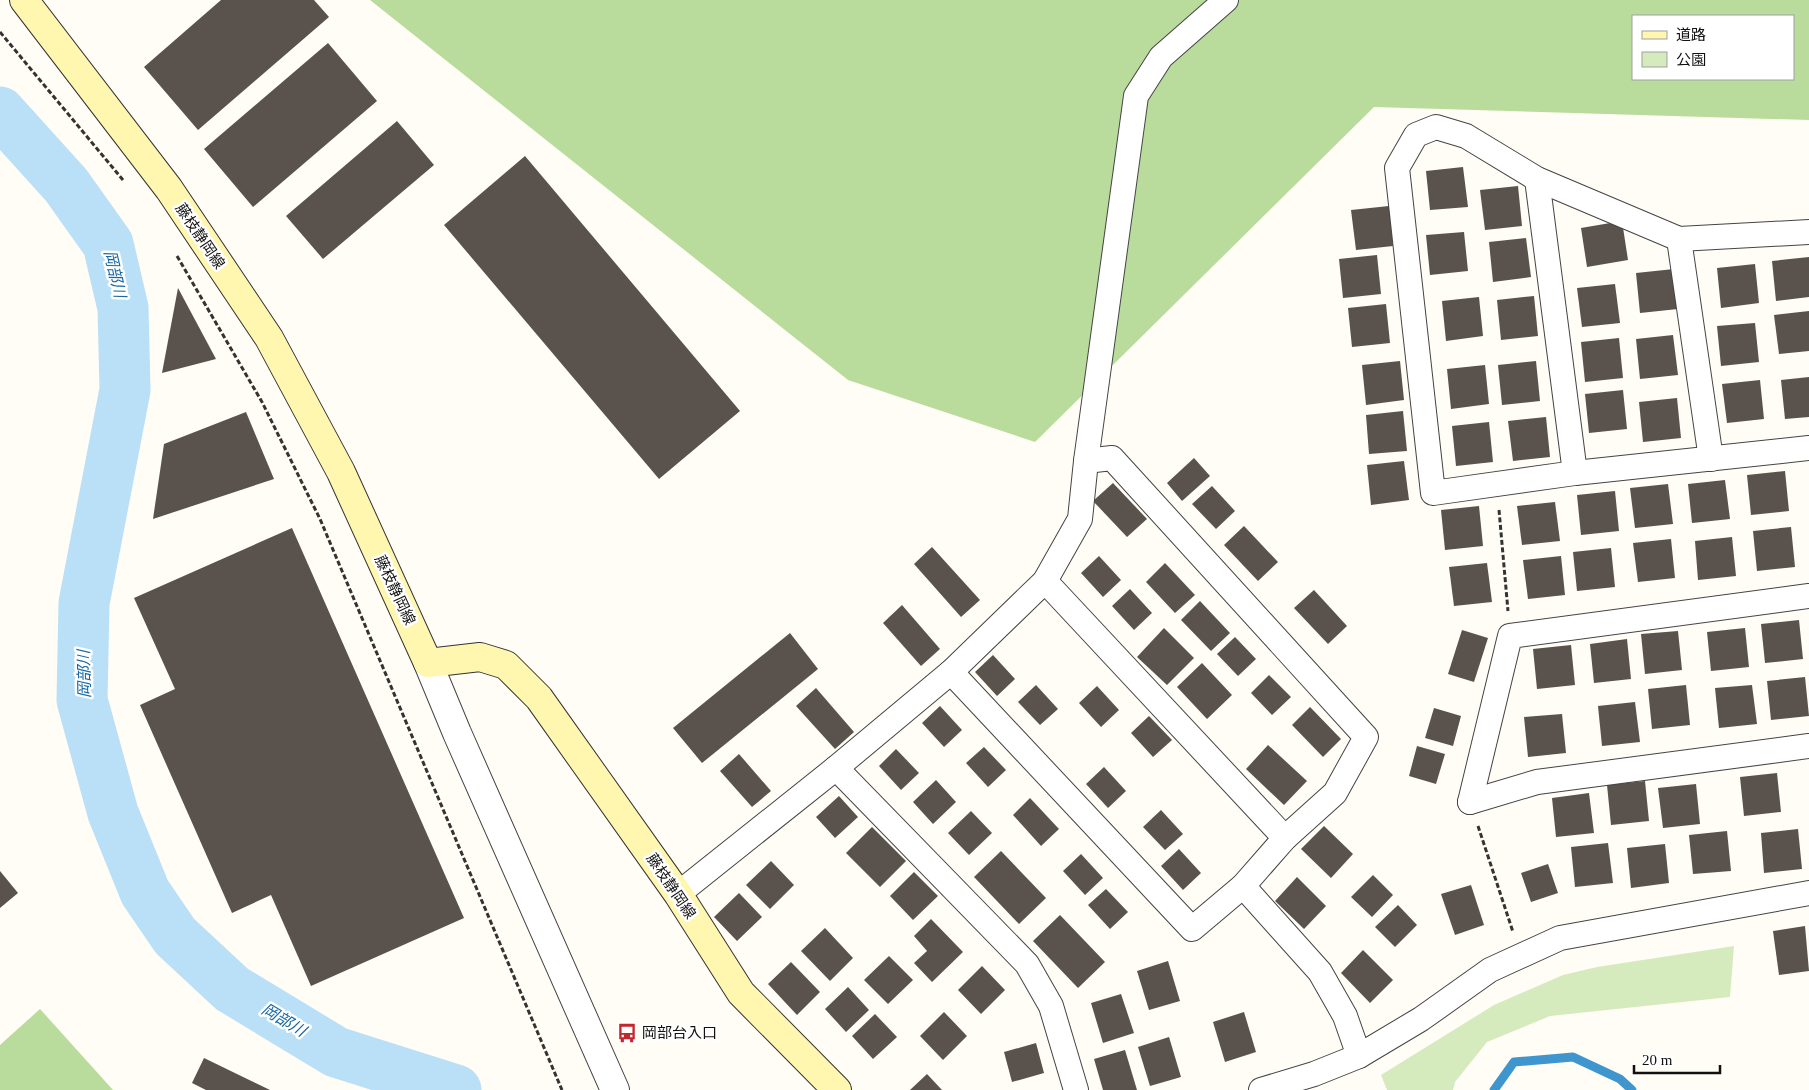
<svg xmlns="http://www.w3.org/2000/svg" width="1809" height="1090" font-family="'Times New Roman','Noto Sans JP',serif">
	<rect width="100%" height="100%" fill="#fffdf5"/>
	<polygon fill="#d5ebbd" points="1734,946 1730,997 1550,1016 1487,1042 1455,1082 1453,1090 1387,1090 1381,1075 1494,1005 1563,975 1597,967"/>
	<g fill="#b9dc9c" fill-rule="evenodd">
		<path d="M 370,0 L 1809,0 L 1809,120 L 1374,107 L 1035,442 L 848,380 ZM 1633,16 L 1793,16 L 1793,79 L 1633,79 Z"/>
		<polygon points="40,1009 113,1090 0,1090 0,1045"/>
	</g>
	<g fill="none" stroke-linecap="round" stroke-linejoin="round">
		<polyline stroke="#3f96cf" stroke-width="9" points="1494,1090 1514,1062 1573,1057 1620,1079 1632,1090"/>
		<polyline stroke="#b9e0f7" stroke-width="51" points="0,112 66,185 108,244 123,308 125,390 84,603 82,700 113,813 145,892 175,936 232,989 336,1052 456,1090"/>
	</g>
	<g fill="#5a524d">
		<polygon points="221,0 314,0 329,17 198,130 144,67"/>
		<polygon points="328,43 377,101 253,207 204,149"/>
		<polygon points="397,121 434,165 323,259 286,216"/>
		<polygon points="525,156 740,411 659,479 444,225"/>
		<polygon points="1463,167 1468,207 1430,210 1426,171"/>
		<polygon points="1518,186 1522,226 1485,230 1480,190"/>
		<polygon points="1389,206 1393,246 1356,250 1351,210"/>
		<polygon points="1622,221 1628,260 1587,267 1581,228"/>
		<polygon points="1464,232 1468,271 1430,275 1426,235"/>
		<polygon points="1526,238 1531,277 1493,282 1489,242"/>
		<polygon points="1377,255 1381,294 1343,298 1339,259"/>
		<polygon points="1809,257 1809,297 1776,301 1772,261"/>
		<polygon points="1755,264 1759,303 1721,308 1717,268"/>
		<polygon points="1674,269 1678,309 1640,313 1636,273"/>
		<polygon points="1615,284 1620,323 1582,327 1577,288"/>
		<polygon points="178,288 216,359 162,373"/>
		<polygon points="1534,296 1538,336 1501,340 1497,300"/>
		<polygon points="1479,297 1483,336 1446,341 1442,301"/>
		<polygon points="1386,304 1390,343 1352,347 1348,308"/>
		<polygon points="1809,311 1809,351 1779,354 1774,315"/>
		<polygon points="1755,323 1759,362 1721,366 1717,326"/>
		<polygon points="1673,335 1678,375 1640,379 1636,339"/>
		<polygon points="1619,338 1623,378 1585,382 1581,342"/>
		<polygon points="1400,361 1404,400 1366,405 1362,365"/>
		<polygon points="1536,361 1540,401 1502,405 1498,365"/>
		<polygon points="1485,365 1489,404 1451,409 1447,369"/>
		<polygon points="1809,377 1809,417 1785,419 1781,380"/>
		<polygon points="1760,380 1764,419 1727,423 1722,384"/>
		<polygon points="1623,390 1627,429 1589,433 1585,394"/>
		<polygon points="1677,398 1681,438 1643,442 1639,402"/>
		<polygon points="1403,411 1407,451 1369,454 1366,415"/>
		<polygon points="246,412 274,479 153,519 164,444"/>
		<polygon points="1546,417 1550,457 1513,461 1508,421"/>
		<polygon points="1489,422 1493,462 1456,466 1452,426"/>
		<polygon points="1194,458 1210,476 1182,501 1167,483"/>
		<polygon points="1404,461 1409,500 1371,505 1367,465"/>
		<polygon points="1785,471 1789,511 1751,515 1747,475"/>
		<polygon points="1725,480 1730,519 1692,523 1688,484"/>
		<polygon points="1113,483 1147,519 1127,537 1093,501"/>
		<polygon points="1668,484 1673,524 1635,528 1630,488"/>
		<polygon points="1212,486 1235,511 1216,529 1192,504"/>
		<polygon points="1615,491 1619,531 1581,535 1577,495"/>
		<polygon points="1555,502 1560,541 1522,545 1517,506"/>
		<polygon points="1479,506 1483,546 1445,550 1441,510"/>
		<polygon points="1244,526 1278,562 1258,581 1224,545"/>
		<polygon points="1791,527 1795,567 1757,571 1753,531"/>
		<polygon points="292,528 464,918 311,986 271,895 232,913 140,705 175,689 134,598"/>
		<polygon points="1732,537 1736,576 1698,580 1695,541"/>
		<polygon points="1671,539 1675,578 1638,582 1633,543"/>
		<polygon points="932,547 980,600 961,617 914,564"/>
		<polygon points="1611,548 1615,587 1577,591 1573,552"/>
		<polygon points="1099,556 1121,580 1103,597 1081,573"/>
		<polygon points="1561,556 1565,595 1528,599 1523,560"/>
		<polygon points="1165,563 1195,595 1175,613 1146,582"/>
		<polygon points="1487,563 1492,602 1454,606 1449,567"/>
		<polygon points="1130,589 1152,613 1134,630 1112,606"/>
		<polygon points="1314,590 1347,626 1328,644 1294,608"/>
		<polygon points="1200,601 1230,633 1211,651 1181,620"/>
		<polygon points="902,605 940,649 921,666 883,623"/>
		<polygon points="1799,620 1803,659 1765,663 1761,624"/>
		<polygon points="1164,628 1194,658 1167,685 1137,657"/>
		<polygon points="1745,628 1749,667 1711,671 1707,632"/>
		<polygon points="1462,630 1488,638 1474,682 1448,674"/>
		<polygon points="1678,631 1682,670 1645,674 1641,634"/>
		<polygon points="790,633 818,669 702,763 673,728"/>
		<polygon points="1235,637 1256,659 1238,676 1217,654"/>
		<polygon points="1627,639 1631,679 1594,683 1590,644"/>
		<polygon points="1571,645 1575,685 1537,689 1533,649"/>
		<polygon points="993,655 1015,679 997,696 975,672"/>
		<polygon points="1202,663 1232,695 1207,719 1177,687"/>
		<polygon points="1269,675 1291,697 1272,715 1251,693"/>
		<polygon points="1805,677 1809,716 1771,720 1767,681"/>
		<polygon points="1036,685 1058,709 1040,725 1018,702"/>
		<polygon points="1686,685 1690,725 1652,729 1648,689"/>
		<polygon points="1752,685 1757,724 1719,728 1715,688"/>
		<polygon points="1097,686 1119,710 1101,727 1079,703"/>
		<polygon points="816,688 854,732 835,749 796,706"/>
		<polygon points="1635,702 1640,742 1602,746 1598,706"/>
		<polygon points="940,706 962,730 944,747 922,723"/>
		<polygon points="1310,707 1341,739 1323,757 1292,725"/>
		<polygon points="1434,708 1461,716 1453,746 1425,738"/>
		<polygon points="1562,714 1566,753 1528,757 1524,717"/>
		<polygon points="1149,716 1172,740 1153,757 1131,733"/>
		<polygon points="1268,745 1307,781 1284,805 1246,769"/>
		<polygon points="1417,746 1445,754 1436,784 1409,776"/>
		<polygon points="984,747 1006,770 988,787 966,763"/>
		<polygon points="896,749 919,773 901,790 879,766"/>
		<polygon points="739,754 771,791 752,807 720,771"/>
		<polygon points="1104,767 1126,791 1108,808 1086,784"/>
		<polygon points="1777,773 1781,812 1744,816 1740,777"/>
		<polygon points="936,780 956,802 933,824 913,802"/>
		<polygon points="1645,781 1649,821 1611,825 1607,785"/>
		<polygon points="1696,784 1700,824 1663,828 1658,788"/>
		<polygon points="1589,793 1594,833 1556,837 1552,798"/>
		<polygon points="839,796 858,817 835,838 816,817"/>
		<polygon points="1030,798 1059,829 1041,846 1013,815"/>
		<polygon points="1161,810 1183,834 1165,850 1143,827"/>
		<polygon points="971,811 992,833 969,855 948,833"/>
		<polygon points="1324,826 1353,854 1331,878 1301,849"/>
		<polygon points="872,827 906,861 880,887 846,853"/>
		<polygon points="1798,829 1802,869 1764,873 1761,833"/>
		<polygon points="1727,831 1731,871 1693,874 1689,835"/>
		<polygon points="1608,843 1613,883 1575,887 1571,847"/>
		<polygon points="1665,844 1669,883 1631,888 1627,848"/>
		<polygon points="1179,849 1201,873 1183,890 1161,866"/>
		<polygon points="1001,851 1046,898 1019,924 974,877"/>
		<polygon points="1081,854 1103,878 1085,895 1063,871"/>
		<polygon points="771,861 794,885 770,909 746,885"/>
		<polygon points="1548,864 1558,893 1531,902 1521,873"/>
		<polygon points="0,871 18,893 0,908"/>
		<polygon points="914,872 938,896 913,920 890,896"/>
		<polygon points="1373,875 1393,895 1372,917 1351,897"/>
		<polygon points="1297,877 1326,906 1304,929 1275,901"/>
		<polygon points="1471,885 1484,925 1455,935 1441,894"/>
		<polygon points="1106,889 1128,912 1110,929 1088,905"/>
		<polygon points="739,893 762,917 737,941 714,917"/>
		<polygon points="1398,905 1417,925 1395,947 1375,927"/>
		<polygon points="1060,915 1105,962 1078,988 1033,941"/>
		<polygon points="931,919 963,952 932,982 914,963 927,951 914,936"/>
		<polygon points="1805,926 1809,971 1779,975 1773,931"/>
		<polygon points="825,928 853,958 830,981 801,951"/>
		<polygon points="1363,950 1393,980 1370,1003 1341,973"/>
		<polygon points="889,956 913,980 888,1004 864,980"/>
		<polygon points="1168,961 1180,1001 1149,1010 1137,971"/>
		<polygon points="791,962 820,992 797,1015 768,984"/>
		<polygon points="982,966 1005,990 981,1014 958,990"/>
		<polygon points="848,987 869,1010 846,1032 825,1009"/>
		<polygon points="1121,994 1134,1033 1103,1043 1091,1003"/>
		<polygon points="944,1012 967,1036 943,1060 920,1036"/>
		<polygon points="1244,1012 1256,1052 1225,1062 1213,1022"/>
		<polygon points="875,1014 897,1037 873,1059 852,1036"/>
		<polygon points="1169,1037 1181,1077 1150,1086 1138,1047"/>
		<polygon points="1036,1043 1044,1073 1012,1082 1004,1052"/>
		<polygon points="1125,1050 1137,1090 1103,1090 1094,1059"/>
		<polygon points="204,1058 270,1090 206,1090 192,1083"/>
		<polygon points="927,1074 942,1090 910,1090"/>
	</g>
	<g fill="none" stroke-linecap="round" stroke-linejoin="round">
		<defs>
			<g id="minor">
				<polyline points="1537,179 1575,473"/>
				<polyline points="1809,232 1679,239 1537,179 1466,136 1436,127 1416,135 1397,168 1433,493 1575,473 1809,448"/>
				<polyline points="1679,239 1711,459"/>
				<polyline points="1045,581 1285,838"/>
				<polyline points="951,672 1192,929 1243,886 1285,838 1335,793 1366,737 1112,458 1086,461"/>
				<polyline points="836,768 1027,964 1051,1006 1076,1090"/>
				<polyline points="1470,802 1510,636 1809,596"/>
				<polyline points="1470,802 1537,782 1809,746"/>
				<polyline points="1243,886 1320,972 1345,1016 1359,1056"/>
				<polyline points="678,894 836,768 951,672 1045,581 1080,519 1086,461 1136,96 1161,57 1226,0"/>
				<polyline points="1261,1090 1314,1074 1359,1056 1421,1019 1490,970 1560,938 1809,893"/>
			</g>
			<polyline id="tertiary" points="428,663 457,733 615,1090"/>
			<polyline id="secondary" points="24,0 169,189 269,338 341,472 428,663 480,657 506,665 539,698 678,894 741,993 837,1090"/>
		</defs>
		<use href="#minor" stroke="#444" stroke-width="26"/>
		<use href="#tertiary" stroke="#444" stroke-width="30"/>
		<use href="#secondary" stroke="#333" stroke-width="30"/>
		<g stroke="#333" stroke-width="3" stroke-dasharray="5 2.5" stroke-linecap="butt">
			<polyline points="0,32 123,180"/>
			<polyline points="177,256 262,402 320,519 562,1090"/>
			<polyline points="1499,510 1508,611"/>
			<polyline points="1478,826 1513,932"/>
		</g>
		<use href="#minor" stroke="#fff" stroke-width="24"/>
		<use href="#tertiary" stroke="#fff" stroke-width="28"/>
		<use href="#secondary" stroke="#fff6b0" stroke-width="28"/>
	</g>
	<defs>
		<symbol id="bus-bare" viewBox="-9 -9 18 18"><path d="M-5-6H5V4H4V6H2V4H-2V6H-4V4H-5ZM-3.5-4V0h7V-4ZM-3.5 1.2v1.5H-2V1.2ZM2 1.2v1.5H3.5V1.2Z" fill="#c4262e" stroke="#fff" stroke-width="2.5" paint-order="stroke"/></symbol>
	</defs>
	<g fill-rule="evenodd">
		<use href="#bus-bare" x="613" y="1019" width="28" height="28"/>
	</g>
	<g text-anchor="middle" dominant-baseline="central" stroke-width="5" stroke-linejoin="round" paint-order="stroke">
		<g font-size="15" fill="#111" stroke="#fff">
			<text transform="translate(200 236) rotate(56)">藤枝静岡線</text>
			<text transform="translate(395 590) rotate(65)">藤枝静岡線</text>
			<text transform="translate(671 886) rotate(56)">藤枝静岡線</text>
		</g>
		<g font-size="15" fill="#111" stroke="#fff" text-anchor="start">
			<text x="642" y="1033">岡部台入口</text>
		</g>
		<g font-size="16" font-style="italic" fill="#1768a6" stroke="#fff">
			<text transform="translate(115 274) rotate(77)">岡部川</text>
			<text transform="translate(84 674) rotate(-91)">岡部川</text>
			<text transform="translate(284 1020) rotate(31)">岡部川</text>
		</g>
	</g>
	<rect x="1632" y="15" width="162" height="65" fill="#ffffff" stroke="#a0a0a0"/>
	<rect x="1642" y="31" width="25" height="8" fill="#fff6b0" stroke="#a0a0a0"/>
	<text x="1676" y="40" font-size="15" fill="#111111">道路</text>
	<rect x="1642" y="52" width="25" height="15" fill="#d5ebbd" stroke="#a0a0a0"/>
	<text x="1676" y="65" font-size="15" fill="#111111">公園</text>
	<path d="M1634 1065v8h86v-8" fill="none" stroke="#111111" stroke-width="2.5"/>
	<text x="1642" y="1065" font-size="15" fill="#111111" stroke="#ffffff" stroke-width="4" paint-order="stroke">20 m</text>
</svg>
